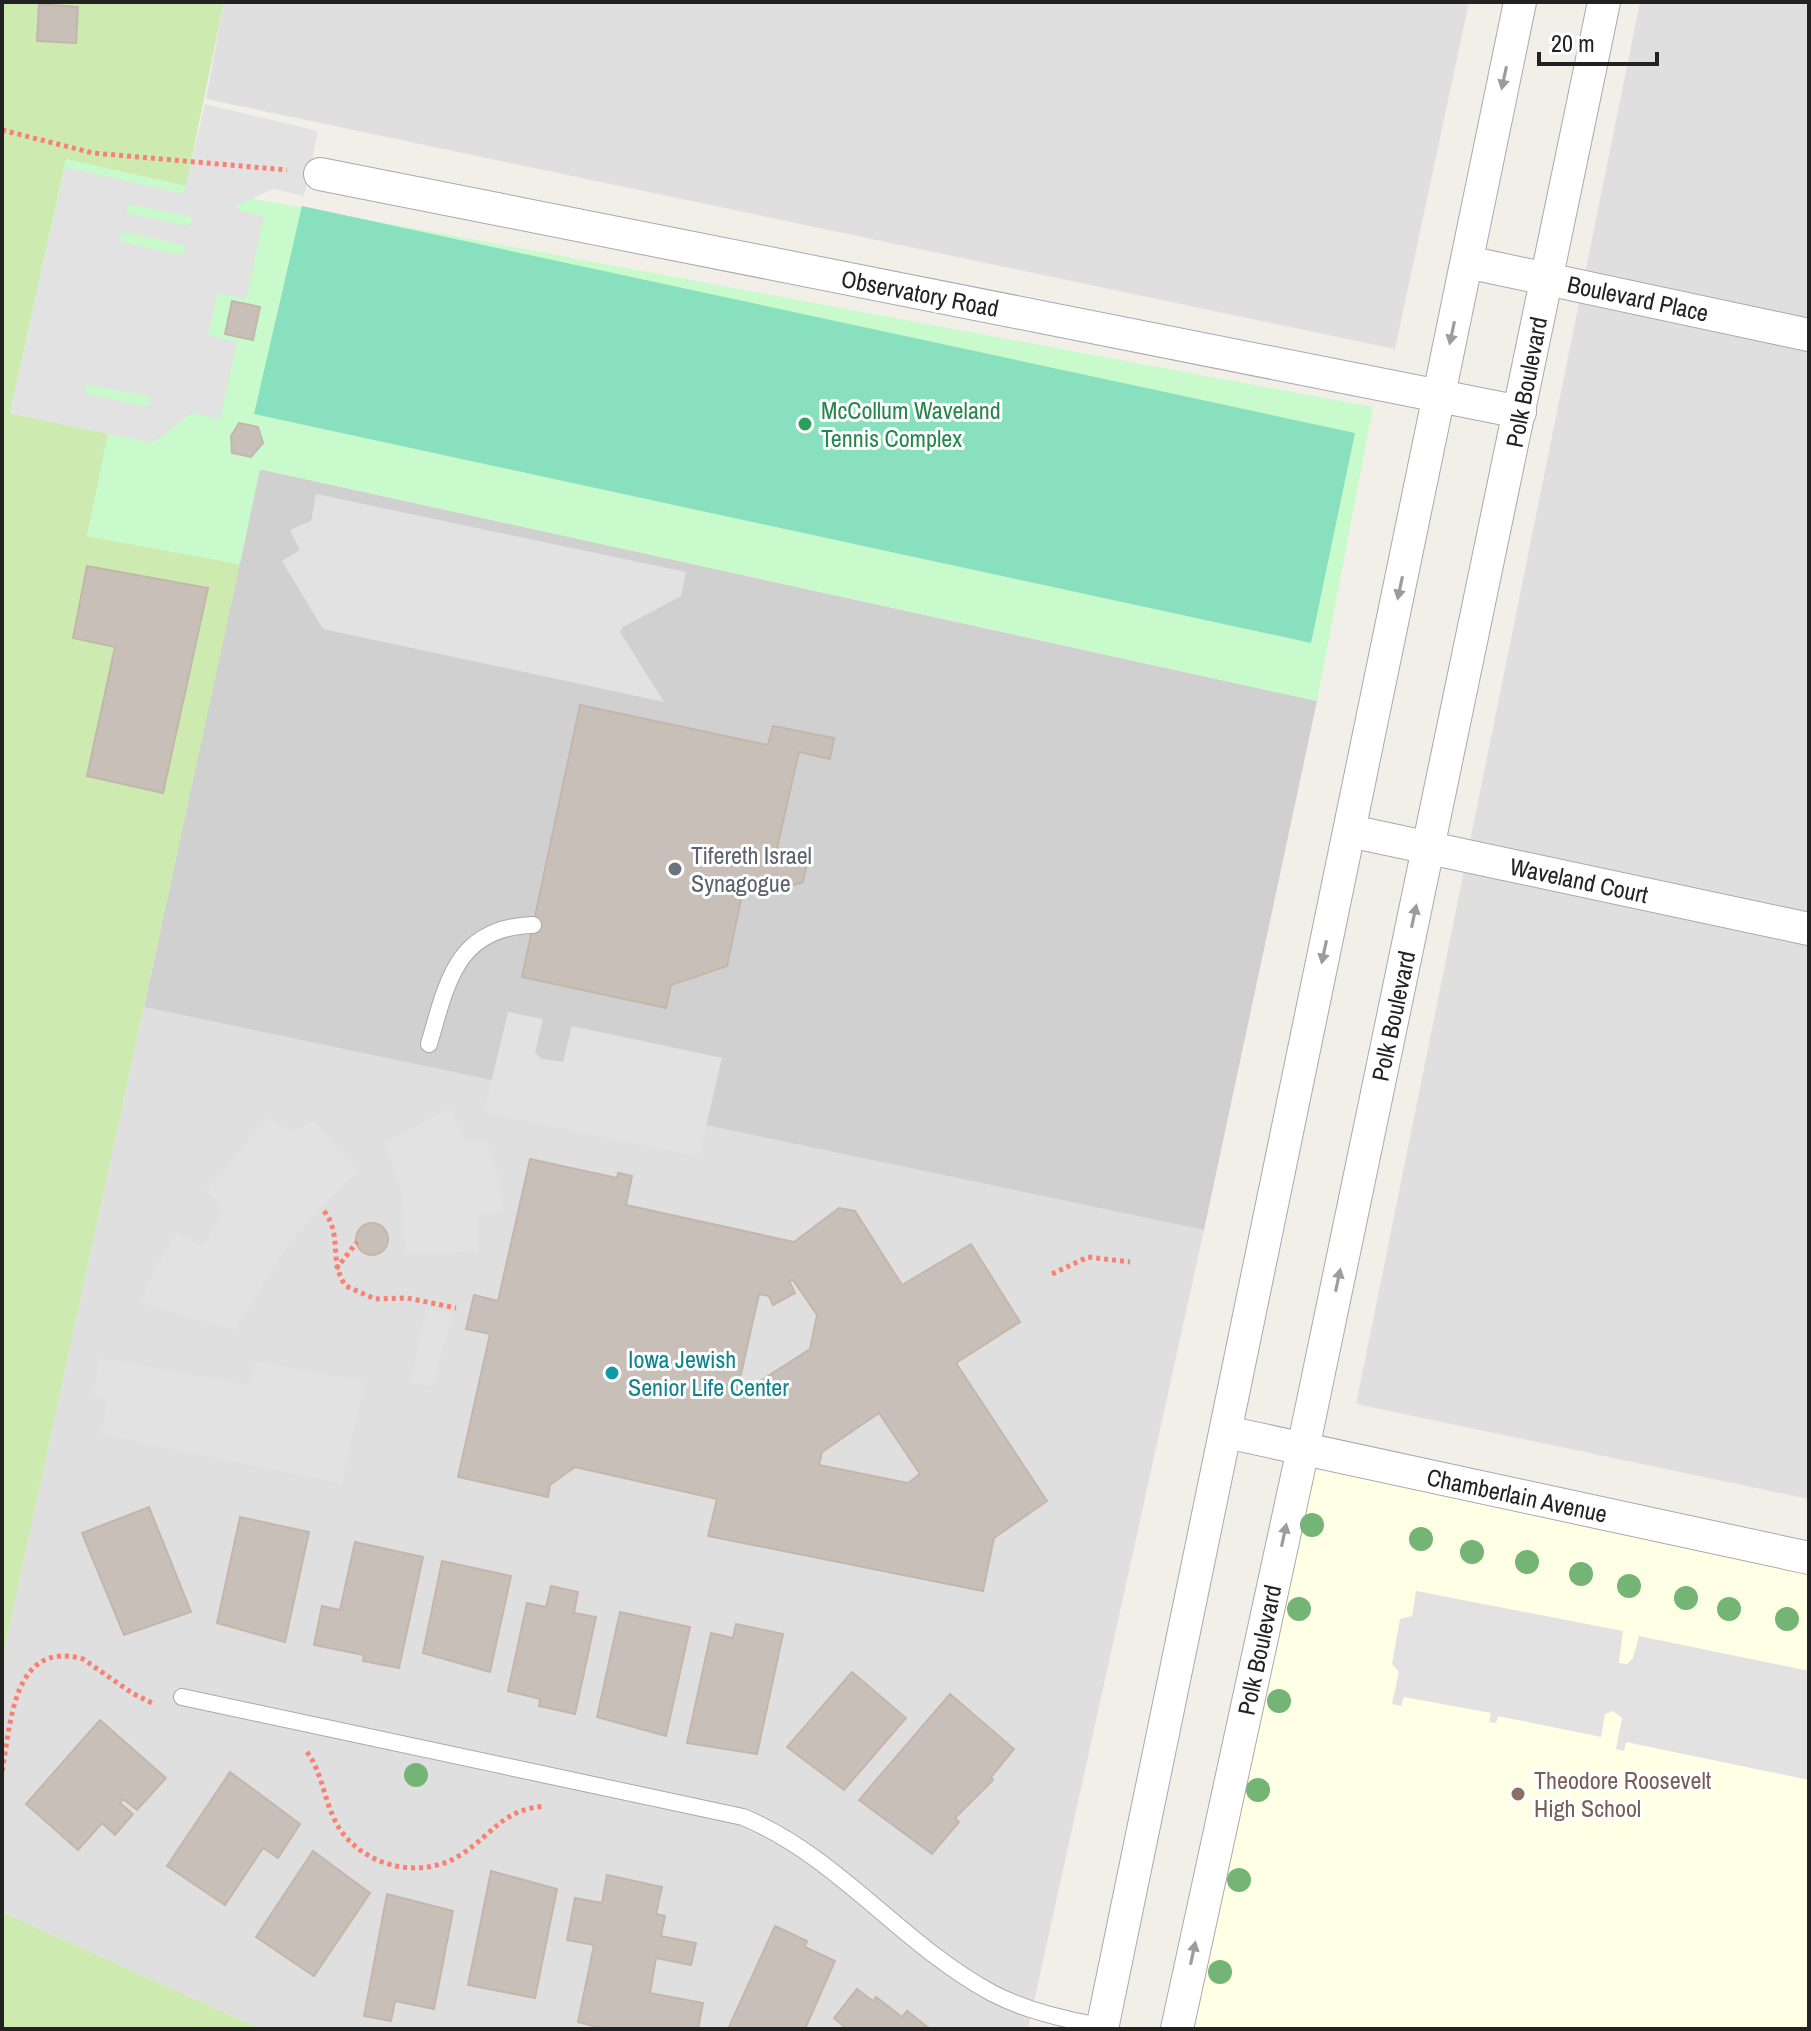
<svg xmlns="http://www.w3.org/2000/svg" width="1811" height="2031" font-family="'Archivo Narrow',sans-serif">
	<rect width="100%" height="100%" fill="#f2efe9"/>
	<g fill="#e0dfdf">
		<polygon points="224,2 1469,2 1395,349 206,99"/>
		<polygon points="1640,2 1809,2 1809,1499 1356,1404"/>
		<polygon points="144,1007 1204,1230 1028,2029 261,2029 2,1912 2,1661"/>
	</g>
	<polygon fill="#ffffe5" points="1303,1449 1809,1558 1809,2029 1177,2029"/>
	<polygon fill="#d0d0d0" points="259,469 1317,701 1204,1230 144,1007"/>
	<g fill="#cdebb0">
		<polygon points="2,2 224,2 186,186 66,160 10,413 109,434 87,536 240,564 2,1661"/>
		<polygon points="2,1912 261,2029 2,2029"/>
	</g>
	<polygon fill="#c8facc" points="66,159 186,186 1373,407 1317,701 260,469 240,564 87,536 108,434 10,413"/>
	<polygon fill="#88e0be" points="302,206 1355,433 1311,643 254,414"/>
	<g fill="#e2e2e2" fill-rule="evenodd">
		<path d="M 205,104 L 318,131 L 304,196 L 273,189 L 235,206 L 239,211 L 264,216 L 246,299 L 217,293 L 208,335 L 237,342 L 220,419 L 192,413 L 152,443 L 10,413 L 65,167 L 184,194 ZM 127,204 L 190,216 L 193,222 L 186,226 L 127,213 ZM 126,232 L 184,245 L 186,251 L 180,255 L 122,242 L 119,236 ZM 85,384 L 148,396 L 151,403 L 144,406 L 86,394 Z"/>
		<polygon points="316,494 686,572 681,596 623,627 620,632 664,702 323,629 282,561 300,550 290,530 311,521"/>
		<polygon points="508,1012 543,1019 535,1053 542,1059 563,1062 572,1026 722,1058 699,1156 484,1112"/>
		<polygon points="450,1108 463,1139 471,1143 487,1141 499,1180 501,1211 477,1213 478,1251 405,1253 403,1196 386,1143"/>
		<polygon points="269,1117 291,1132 300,1130 312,1120 358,1170 291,1240 234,1330 140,1302 157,1265 178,1232 199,1245 206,1241 222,1215 221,1206 206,1191"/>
		<polygon points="426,1309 453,1315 432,1386 411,1382"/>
		<polygon points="100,1358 246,1385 251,1383 255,1361 365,1382 341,1483 101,1434 108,1398 93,1395"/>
		<polygon points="1416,1591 1623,1631 1619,1663 1627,1664 1633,1658 1639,1636 1809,1671 1809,1780 1626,1742 1624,1751 1616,1749 1622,1718 1613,1711 1605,1714 1601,1737 1498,1716 1496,1723 1489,1722 1491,1713 1404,1697 1401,1706 1392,1704 1399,1672 1392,1664 1400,1619 1412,1616"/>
	</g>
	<g fill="#c7bfb8" stroke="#c4b6ab" stroke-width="2" fill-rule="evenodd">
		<polygon points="39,4 78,7 76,43 37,41"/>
		<polygon points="232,301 260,307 253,340 225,334"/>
		<polygon points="239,423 258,427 263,443 251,457 232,453 231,436"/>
		<polygon points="87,566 208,588 163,793 87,776 115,647 73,638"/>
		<polygon points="580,705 768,745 773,726 834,738 830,759 799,752 777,848 809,855 803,882 764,895 743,890 727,966 671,985 666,1008 522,977"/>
		<path d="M 530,1159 L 617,1178 L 618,1173 L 632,1176 L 626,1205 L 794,1242 L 839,1208 L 855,1211 L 902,1285 L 971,1244 L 1020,1322 L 956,1363 L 1047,1501 L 994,1538 L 983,1591 L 708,1536 L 717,1499 L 575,1467 L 550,1485 L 548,1497 L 458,1477 L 490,1334 L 466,1329 L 474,1295 L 498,1301 ZM 793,1280 L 817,1315 L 810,1349 L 745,1391 L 739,1383 L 759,1294 L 769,1296 L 773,1305 L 795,1293 L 789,1281 ZM 879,1413 L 920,1474 L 908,1483 L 819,1465 L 822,1452 Z"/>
		<circle cx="372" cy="1239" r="16"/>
		<polygon points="149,1507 191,1612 124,1635 82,1533"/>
		<polygon points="240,1517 309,1532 285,1642 217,1623"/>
		<polygon points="355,1542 423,1557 399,1668 363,1661 364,1655 314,1645 322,1606 340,1610"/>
		<polygon points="442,1561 511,1576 490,1672 423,1653"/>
		<polygon points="551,1586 578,1592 574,1613 596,1617 575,1714 539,1706 540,1699 508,1691 527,1603 546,1607"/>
		<polygon points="620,1612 690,1627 666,1736 597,1717"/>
		<polygon points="736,1624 783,1634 757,1754 687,1743 711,1633 733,1638"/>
		<polygon points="852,1672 906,1718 844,1790 787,1747"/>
		<polygon points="950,1694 1014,1749 991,1777 993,1780 955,1818 959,1822 932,1854 859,1800"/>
		<polygon points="100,1720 166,1778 137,1810 123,1799 120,1803 133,1814 115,1835 102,1823 78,1850 26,1804"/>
		<polygon points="230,1772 300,1824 278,1858 263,1848 225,1905 167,1866"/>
		<polygon points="313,1851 370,1893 314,1976 256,1937"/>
		<polygon points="491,1871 557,1889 535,1998 468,1985"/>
		<polygon points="607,1875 662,1887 656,1914 665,1916 661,1936 696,1943 691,1965 656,1958 650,1993 703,2003 698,2029 605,2029 578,2022 594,1945 567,1940 575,1898 602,1903"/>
		<polygon points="387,1894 453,1911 434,2009 395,2001 391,2021 364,2016"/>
		<polygon points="775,1926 807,1941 805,1947 835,1961 805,2029 728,2029"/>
		<polygon points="857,1989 873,2001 876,1997 902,2017 907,2011 930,2029 847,2029 834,2018"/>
	</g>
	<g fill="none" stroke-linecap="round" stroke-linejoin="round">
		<defs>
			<g id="service">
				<path d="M 429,1044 C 447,983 456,927 533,925"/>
				<path d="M 182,1697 L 743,1817 C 839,1857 901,1944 992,1993 C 1028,2012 1069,2020 1109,2028"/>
			</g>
			<g id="minor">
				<polyline points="320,174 1520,412"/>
				<polyline points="1467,262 1809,335"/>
				<polyline points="1350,831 1809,929"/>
				<polyline points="1226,1432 1809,1558"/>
				<polyline points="1102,2029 1520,2"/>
				<polyline points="1177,2029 1303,1449 1604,2"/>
			</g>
		</defs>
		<use href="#service" stroke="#a9a9a9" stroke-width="18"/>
		<use href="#minor" stroke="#a9a9a9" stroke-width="34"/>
		<g stroke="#fa8072" stroke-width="5" stroke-dasharray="4 4" stroke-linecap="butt">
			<polyline points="2,130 93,153 287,170"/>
			<path d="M 324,1211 C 343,1235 328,1262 346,1286 L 375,1299 L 407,1298 L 456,1308"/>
			<polyline points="336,1269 357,1242"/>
			<polyline points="1052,1274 1088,1257 1130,1262"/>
			<path d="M 307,1752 C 324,1775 324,1806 341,1831 C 368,1868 423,1880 462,1854 C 495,1832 502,1810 545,1806"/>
			<path d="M 2,1771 C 11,1725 12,1639 83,1659 L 132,1693 L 154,1704"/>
		</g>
		<use href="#service" stroke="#fff" stroke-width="16"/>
		<use href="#minor" stroke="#fff" stroke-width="32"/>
	</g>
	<g fill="#74b475">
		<circle cx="1312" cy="1525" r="12"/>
		<circle cx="1421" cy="1539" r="12"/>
		<circle cx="1472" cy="1552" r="12"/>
		<circle cx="1527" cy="1562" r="12"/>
		<circle cx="1581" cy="1574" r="12"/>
		<circle cx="1629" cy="1586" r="12"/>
		<circle cx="1686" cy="1598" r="12"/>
		<circle cx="1299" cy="1609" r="12"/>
		<circle cx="1729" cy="1609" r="12"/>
		<circle cx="1787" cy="1619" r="12"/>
		<circle cx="1279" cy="1701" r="12"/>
		<circle cx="416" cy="1775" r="12"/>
		<circle cx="1258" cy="1790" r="12"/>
		<circle cx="1239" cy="1880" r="12"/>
		<circle cx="1220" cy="1972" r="12"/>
	</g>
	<defs><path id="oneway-solid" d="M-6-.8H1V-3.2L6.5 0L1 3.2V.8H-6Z" transform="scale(2)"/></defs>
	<g fill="#9c9c9c">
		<use href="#oneway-solid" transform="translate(1504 78) rotate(102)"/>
		<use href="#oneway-solid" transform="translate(1452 333) rotate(102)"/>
		<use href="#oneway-solid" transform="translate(1400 588) rotate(102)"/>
		<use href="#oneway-solid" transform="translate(1414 916) rotate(-78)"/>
		<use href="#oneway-solid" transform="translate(1324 952) rotate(102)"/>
		<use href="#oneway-solid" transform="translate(1338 1280) rotate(-78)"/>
		<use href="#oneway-solid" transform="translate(1284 1535) rotate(-78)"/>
		<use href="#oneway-solid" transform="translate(1193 1953) rotate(-78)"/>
	</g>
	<circle fill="#2e9e5b" stroke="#fff" stroke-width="3" cx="805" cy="424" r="8"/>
	<circle fill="#6b7280" stroke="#fff" stroke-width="3" cx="675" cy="869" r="8"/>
	<circle fill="#0f9aa8" stroke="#fff" stroke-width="3" cx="612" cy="1373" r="8"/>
	<circle fill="#8d6e63" stroke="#fff" stroke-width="3" cx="1518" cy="1794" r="8"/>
	<g text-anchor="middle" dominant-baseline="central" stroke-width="6" stroke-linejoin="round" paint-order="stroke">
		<g font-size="24" fill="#222" stroke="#fff">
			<text transform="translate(920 293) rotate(11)">Observatory Road</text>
			<text transform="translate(1638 298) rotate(12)">Boulevard Place</text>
			<text transform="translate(1526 382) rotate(-79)">Polk Boulevard</text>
			<text transform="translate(1579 880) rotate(12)">Waveland Court</text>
			<text transform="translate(1393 1016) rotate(-78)">Polk Boulevard</text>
			<text transform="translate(1517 1495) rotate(12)">Chamberlain Avenue</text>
			<text transform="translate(1259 1650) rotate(-78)">Polk Boulevard</text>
		</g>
		<g font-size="24" fill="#27864d" stroke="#fff" text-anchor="start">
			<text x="821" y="410">McCollum Waveland<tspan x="821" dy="28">Tennis Complex</tspan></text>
		</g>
		<g font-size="24" fill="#5b616d" stroke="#fff" text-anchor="start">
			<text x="691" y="855">Tifereth Israel<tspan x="691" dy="28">Synagogue</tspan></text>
		</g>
		<g font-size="24" fill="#0d838f" stroke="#fff" text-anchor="start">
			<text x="628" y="1359">Iowa Jewish<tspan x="628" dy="28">Senior Life Center</tspan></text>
		</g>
		<g font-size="24" fill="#785e54" stroke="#fff" text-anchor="start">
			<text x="1534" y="1780">Theodore Roosevelt<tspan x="1534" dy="28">High School</tspan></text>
		</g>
	</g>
	<rect width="1811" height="2031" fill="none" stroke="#222222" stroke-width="8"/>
	<path d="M1539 52v12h118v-12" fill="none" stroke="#222222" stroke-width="4"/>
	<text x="1551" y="52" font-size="24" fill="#222222" stroke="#ffffff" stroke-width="6" paint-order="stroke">20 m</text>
</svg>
